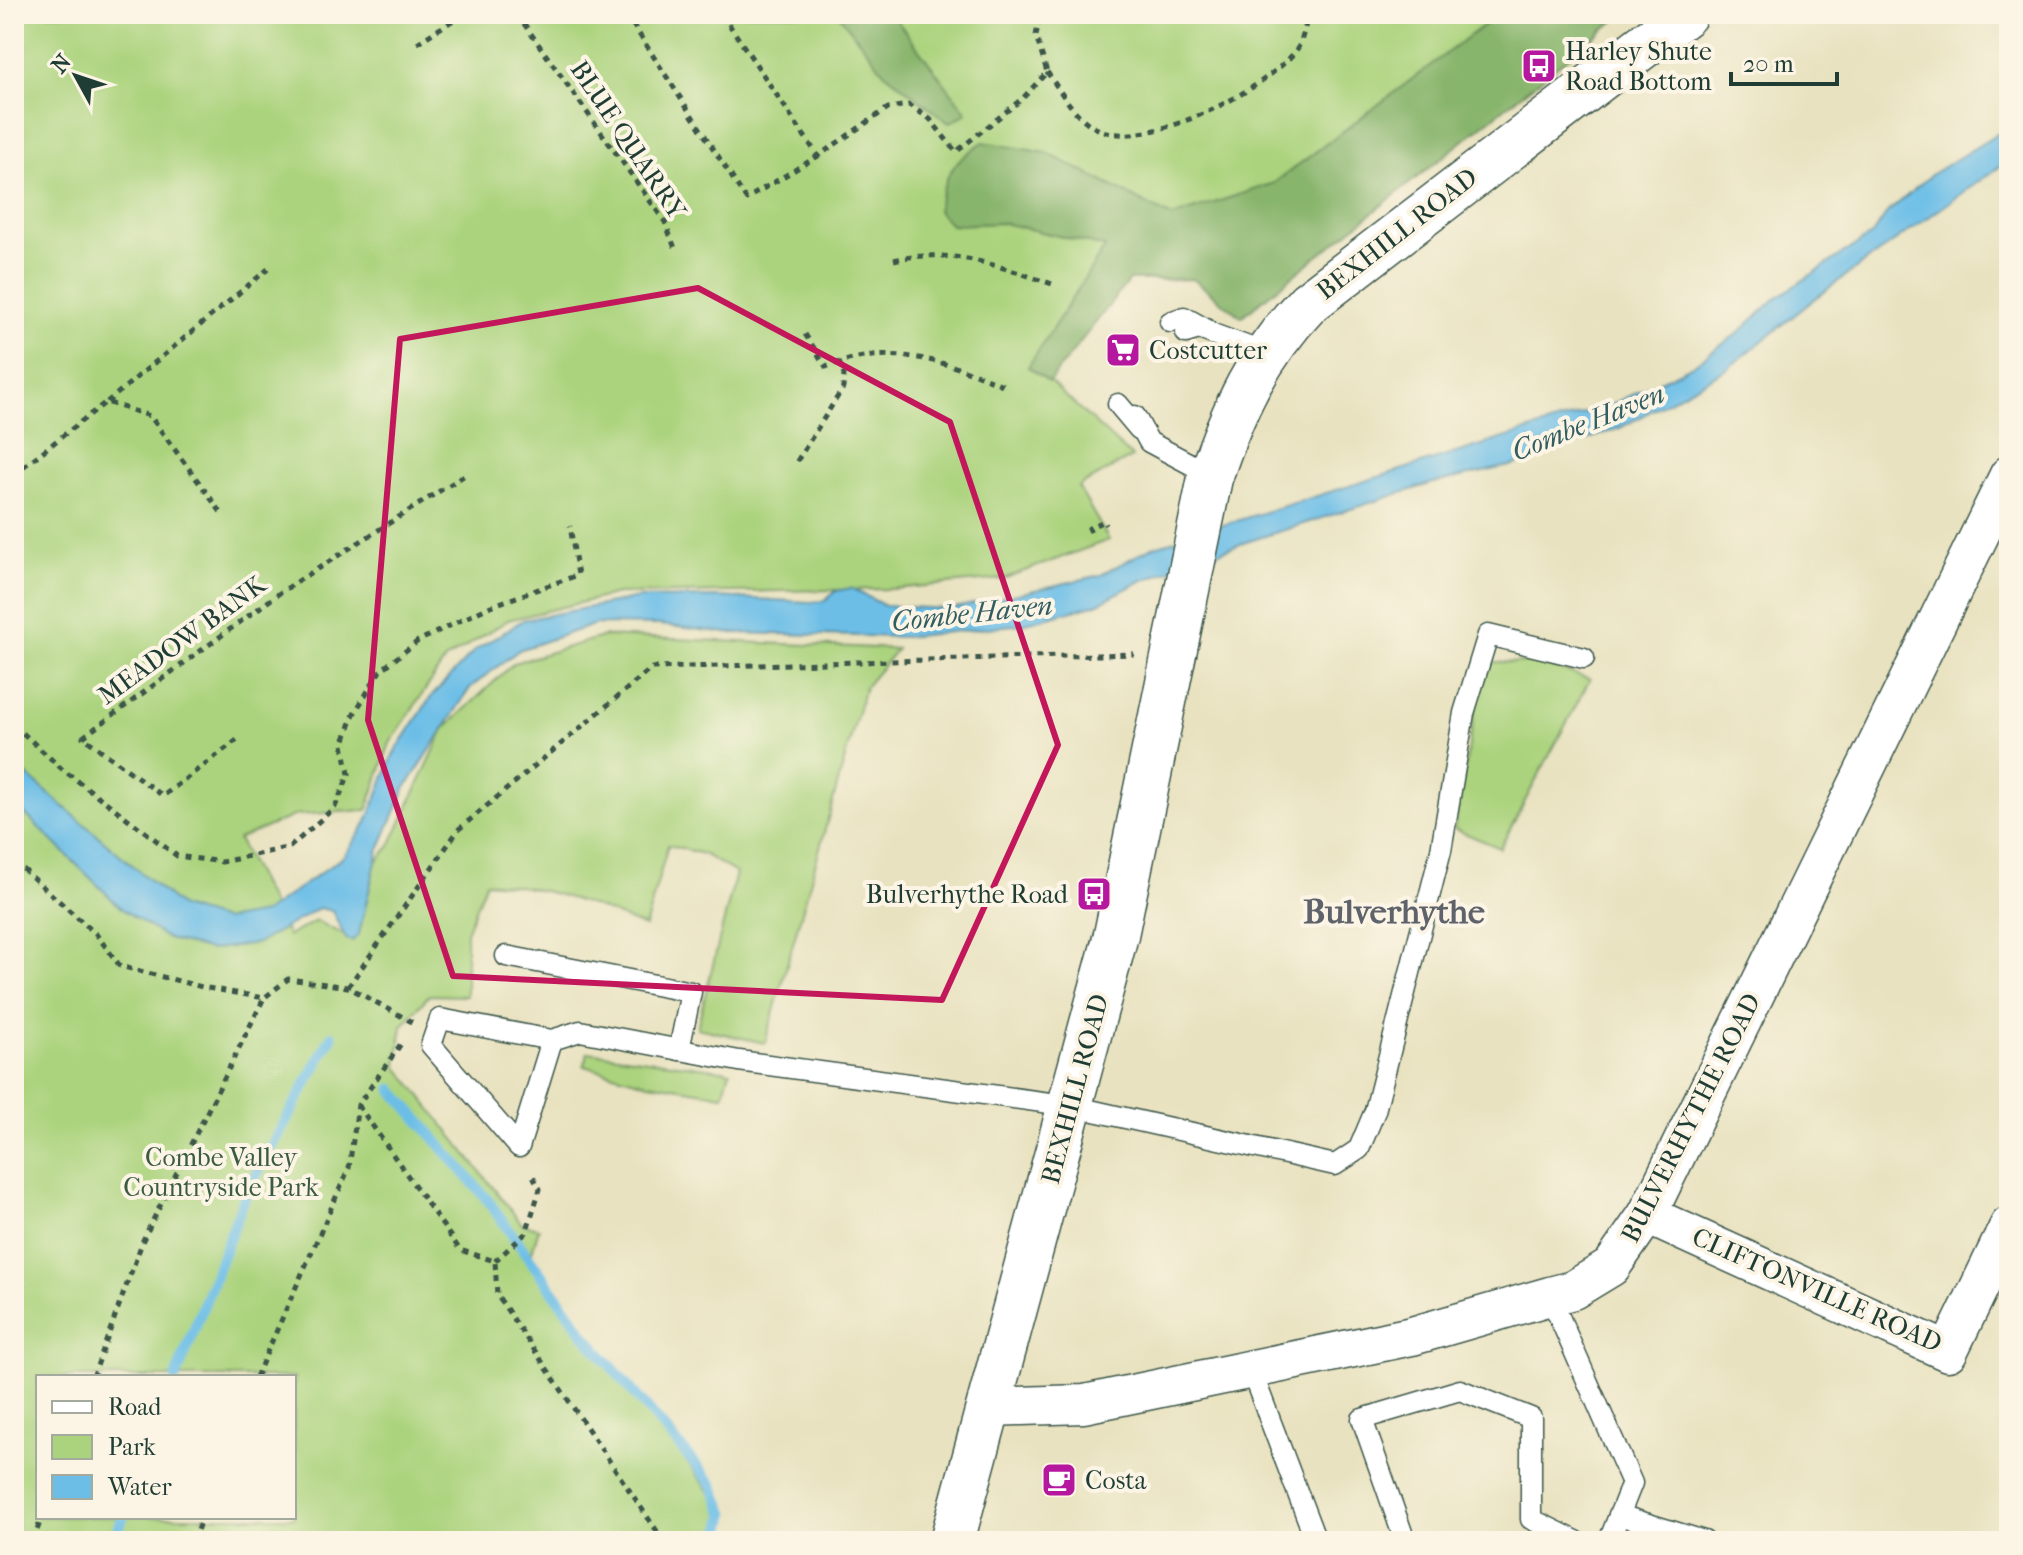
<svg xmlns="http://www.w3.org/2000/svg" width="2023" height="1555" font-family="'IM FELL French Canon',serif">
	<rect width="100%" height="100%" fill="#fcf5e5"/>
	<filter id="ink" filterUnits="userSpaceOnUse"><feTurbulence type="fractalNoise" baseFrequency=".0125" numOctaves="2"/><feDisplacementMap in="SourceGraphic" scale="16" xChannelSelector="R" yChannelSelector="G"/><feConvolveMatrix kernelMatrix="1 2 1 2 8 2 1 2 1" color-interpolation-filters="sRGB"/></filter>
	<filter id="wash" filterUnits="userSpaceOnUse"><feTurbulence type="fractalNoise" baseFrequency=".006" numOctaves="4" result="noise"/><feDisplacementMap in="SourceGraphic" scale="32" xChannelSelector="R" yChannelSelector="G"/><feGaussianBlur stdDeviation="1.8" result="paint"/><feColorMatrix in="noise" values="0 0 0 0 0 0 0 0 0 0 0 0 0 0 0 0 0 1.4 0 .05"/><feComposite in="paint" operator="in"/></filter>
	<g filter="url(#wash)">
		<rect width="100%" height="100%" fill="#e8e2c0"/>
		<g fill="#abd37d" stroke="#658858" stroke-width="2" fill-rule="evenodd">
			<path d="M 14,14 L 1491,14 L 1488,22 L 1193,279 L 1129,280 L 1049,381 L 1132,457 L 1078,487 L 1109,540 L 1003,579 L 891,589 L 617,594 L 508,620 L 445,660 L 390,743 L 367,810 L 296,815 L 238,839 L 288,936 L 316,921 L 344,935 L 358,883 L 390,846 L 444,729 L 514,663 L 605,636 L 897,649 L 865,687 L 765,1043 L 697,1028 L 736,873 L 703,854 L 668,845 L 645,927 C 593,904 543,886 486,882 L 466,932 L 466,996 L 429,995 L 402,1026 L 397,1066 L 522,1224 L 539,1228 L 530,1259 L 724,1510 L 715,1541 L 14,1541 ZM 38,1377 L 294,1377 L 294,1517 L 38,1517 Z"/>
			<polygon points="1491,662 1538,663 1590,679 1500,848 1454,829 1478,694"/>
			<polygon points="588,1052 730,1071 723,1095 643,1082 584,1066"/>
		</g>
		<g fill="#88b56c" stroke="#547950" stroke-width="2">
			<polygon points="838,14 892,14 967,113 949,123 884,72"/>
			<path d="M 1491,14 L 1623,14 L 1241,317 L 1193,279 L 1129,280 L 1049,382 L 1028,367 L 1105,247 L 1003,223 L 951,225 L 937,210 C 946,174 951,163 983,142 L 1047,153 L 1172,217 L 1274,183 L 1488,22 Z"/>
		</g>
		<polygon fill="#6cbee7" stroke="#467e8e" stroke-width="2" points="2009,127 2009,160 1826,290 1727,369 1620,428 1514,465 1430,484 1246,542 1141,581 1097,604 1022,624 906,637 727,633 659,625 596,624 519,650 470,688 405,789 379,849 359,934 352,941 346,939 332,911 319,908 258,943 210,950 168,939 122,909 14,803 14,764 181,907 224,920 264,913 344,856 367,822 393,755 431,697 474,651 523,620 639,598 718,597 810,602 825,601 836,591 851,588 885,606 951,609 1101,575 1152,547 1611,405 1691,366 1740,332 1776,298 1873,234 1887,213 1932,174"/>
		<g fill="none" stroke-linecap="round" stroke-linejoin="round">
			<g stroke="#6cbee7" stroke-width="11">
				<polyline points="392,1089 486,1198 586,1337 712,1484 725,1514 719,1541"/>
				<polyline points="176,1377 246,1194 332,1036"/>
				<polyline points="114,1541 123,1517"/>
			</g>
		</g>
	</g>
	<g filter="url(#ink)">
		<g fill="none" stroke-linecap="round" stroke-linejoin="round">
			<defs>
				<g id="lane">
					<polyline points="1170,322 1184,317 1209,331"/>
					<polyline points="1186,333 1199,329 1265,353"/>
					<polyline points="1118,404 1139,429"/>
					<polyline points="1135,416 1149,442 1211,475"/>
					<polyline points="506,956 691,992 679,1050"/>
					<polyline points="552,1040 519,1147 431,1045 440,1019 552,1040 580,1031 739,1061 1072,1106 1335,1165 1359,1149 1375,1111 1441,850 1464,713 1488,635 1584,658"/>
					<polyline points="1550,1296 1632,1483 1609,1541"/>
					<polyline points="1251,1370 1316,1541"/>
					<polyline points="1619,1515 1704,1541"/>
					<polyline points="1405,1541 1362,1419 1460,1390 1531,1418 1531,1519 1576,1541"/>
				</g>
				<g id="street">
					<polyline points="1647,1215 1948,1352 2009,1226"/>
					<polyline points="987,1407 1084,1404 1412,1336 1550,1296 1573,1290 1611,1267 1647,1215 2009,475"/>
				</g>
				<path id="highway" d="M 952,1541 L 1116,935 L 1210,478 C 1232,411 1259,354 1308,303 L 1685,14"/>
			</defs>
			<use href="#lane" stroke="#3d5649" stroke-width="23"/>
			<use href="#street" stroke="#3d5649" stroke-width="41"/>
			<use href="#highway" stroke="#3d5649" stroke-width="47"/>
			<g stroke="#3d5649" stroke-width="5" stroke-dasharray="6 6" stroke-linecap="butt">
				<polyline points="517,14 665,222 676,251"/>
				<polyline points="626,14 746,199 818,156"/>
				<polyline points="722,14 818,156 888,108 909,105 930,119 956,152 1023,98 1047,72 1036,36 1040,14"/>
				<polyline points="417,43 463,14"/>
				<path d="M 1047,72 C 1062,93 1076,120 1100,130 C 1148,151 1268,89 1297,49 C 1302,42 1304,30 1307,20 L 1304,14"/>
				<path d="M 894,260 C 950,247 999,266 1052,284"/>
				<path d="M 805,334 L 826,367 C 890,342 947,361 1007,387"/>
				<polyline points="107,402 268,269"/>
				<polyline points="797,461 843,388 844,375 839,362"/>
				<polyline points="14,474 106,402 150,416 223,515"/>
				<polyline points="1091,532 1089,528 1104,521 1106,525"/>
				<polyline points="14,725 62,769 177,856 222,862 290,847 335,807 349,774 343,745 354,714 380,671 418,641 491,606 578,575 570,526"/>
				<polyline points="237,740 163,796 83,737 281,592 468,473"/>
				<polyline points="14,861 96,934 120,966 202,987 264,998 288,979 348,987 412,1022"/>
				<polyline points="348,987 459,829 652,668 1134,654"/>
				<polyline points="358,1105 460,1250 495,1261 497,1295 659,1534 658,1541"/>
				<polyline points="495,1261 526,1233 540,1189 531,1172"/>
				<polyline points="93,1377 143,1240 264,998"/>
				<polyline points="256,1377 349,1168 358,1105 403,1041"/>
				<polyline points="33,1541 42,1517"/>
				<polyline points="193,1541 202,1517"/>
			</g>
			<use href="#lane" stroke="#fff" stroke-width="20"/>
			<use href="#street" stroke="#fff" stroke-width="38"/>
			<use href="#highway" stroke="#fff" stroke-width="44"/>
		</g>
	</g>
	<path fill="none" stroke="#c2185b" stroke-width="6" stroke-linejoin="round" d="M 698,288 L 950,422 L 1058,745 L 942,1000 L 453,976 L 368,720 L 400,339 Z"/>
	<defs>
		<symbol id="bus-square" viewBox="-11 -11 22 22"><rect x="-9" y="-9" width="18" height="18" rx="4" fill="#b5179e" stroke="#fcf5e5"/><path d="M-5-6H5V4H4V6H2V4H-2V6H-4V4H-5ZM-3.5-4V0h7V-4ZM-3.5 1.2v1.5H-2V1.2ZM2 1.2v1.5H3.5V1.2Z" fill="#fff"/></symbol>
		<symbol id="supermarket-square" viewBox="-11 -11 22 22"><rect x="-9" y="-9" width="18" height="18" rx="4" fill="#b5179e" stroke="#fcf5e5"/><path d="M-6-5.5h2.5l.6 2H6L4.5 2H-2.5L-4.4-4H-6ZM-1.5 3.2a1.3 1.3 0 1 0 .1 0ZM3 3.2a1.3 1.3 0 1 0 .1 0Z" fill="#fff"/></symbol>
		<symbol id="cafe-square" viewBox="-11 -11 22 22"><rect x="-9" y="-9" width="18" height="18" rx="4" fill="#b5179e" stroke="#fcf5e5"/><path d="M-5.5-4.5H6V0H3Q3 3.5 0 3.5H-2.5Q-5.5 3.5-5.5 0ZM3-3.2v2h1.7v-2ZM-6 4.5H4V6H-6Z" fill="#fff"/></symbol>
	</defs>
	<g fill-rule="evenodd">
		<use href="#bus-square" x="1519" y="46" width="40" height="40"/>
		<use href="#supermarket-square" x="1103" y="330" width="40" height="40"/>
		<use href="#bus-square" x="1074" y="874" width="40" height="40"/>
		<use href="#cafe-square" x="1039" y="1460" width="40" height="40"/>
	</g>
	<g text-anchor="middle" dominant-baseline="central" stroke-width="8" stroke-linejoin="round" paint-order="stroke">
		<g font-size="26" fill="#1f3d34" stroke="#fcf5e5" text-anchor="start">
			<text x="1565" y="51">Harley Shute<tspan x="1565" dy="30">Road Bottom</tspan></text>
			<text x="1149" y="350">Costcutter</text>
			<text x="1068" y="894" text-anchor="end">Bulverhythe Road</text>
			<text x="1085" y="1480">Costa</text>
		</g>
		<g font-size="26" fill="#1f3d34" stroke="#fcf5e5">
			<text transform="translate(628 140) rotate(56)">BLUE QUARRY</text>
			<text transform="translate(1397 234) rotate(-38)">BEXHILL ROAD</text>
			<text transform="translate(182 640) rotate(-36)">MEADOW BANK</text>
			<text transform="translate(1075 1089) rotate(-75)">BEXHILL ROAD</text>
			<text transform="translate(1691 1118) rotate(-63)">BULVERHYTHE ROAD</text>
			<text transform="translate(1817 1290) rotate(24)">CLIFTONVILLE ROAD</text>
		</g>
		<g font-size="26" fill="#3b5b43" stroke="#fcf5e5">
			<text x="221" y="1157">Combe Valley<tspan x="221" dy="30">Countryside Park</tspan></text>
		</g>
		<g font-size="28" font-style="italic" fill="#325d61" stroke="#fcf5e5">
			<text transform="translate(1588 422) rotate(-22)">Combe Haven</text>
			<text transform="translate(972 613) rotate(-6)">Combe Haven</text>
		</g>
		<g font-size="34" font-weight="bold" fill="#5e626b" stroke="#fcf5e5">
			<text x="1394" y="912">Bulverhythe</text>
		</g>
	</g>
	<rect width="2023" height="1555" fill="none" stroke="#fcf5e5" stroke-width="48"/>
	<rect x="36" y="1375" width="260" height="144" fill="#fcf5e5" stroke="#a4ab9e" stroke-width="2"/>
	<rect x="52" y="1401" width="40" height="12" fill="#ffffff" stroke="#a4ab9e" stroke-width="2"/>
	<text x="108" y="1415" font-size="24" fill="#1f3d34">Road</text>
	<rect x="52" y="1435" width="40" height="24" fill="#abd37d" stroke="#a4ab9e" stroke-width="2"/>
	<text x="108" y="1455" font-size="24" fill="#1f3d34">Park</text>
	<rect x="52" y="1475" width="40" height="24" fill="#6cbee7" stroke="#a4ab9e" stroke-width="2"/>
	<text x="108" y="1495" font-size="24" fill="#1f3d34">Water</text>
	<g transform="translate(76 76) rotate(310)" stroke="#fcf5e5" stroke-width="6" paint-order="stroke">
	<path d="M0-6L14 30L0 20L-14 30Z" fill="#1f3d34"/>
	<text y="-12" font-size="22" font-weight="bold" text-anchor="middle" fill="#1f3d34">N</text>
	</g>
	<path d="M1731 72v12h106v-12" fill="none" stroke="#1f3d34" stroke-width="4"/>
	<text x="1743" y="72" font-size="24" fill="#1f3d34" stroke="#fcf5e5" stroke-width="6" paint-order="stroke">20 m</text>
</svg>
